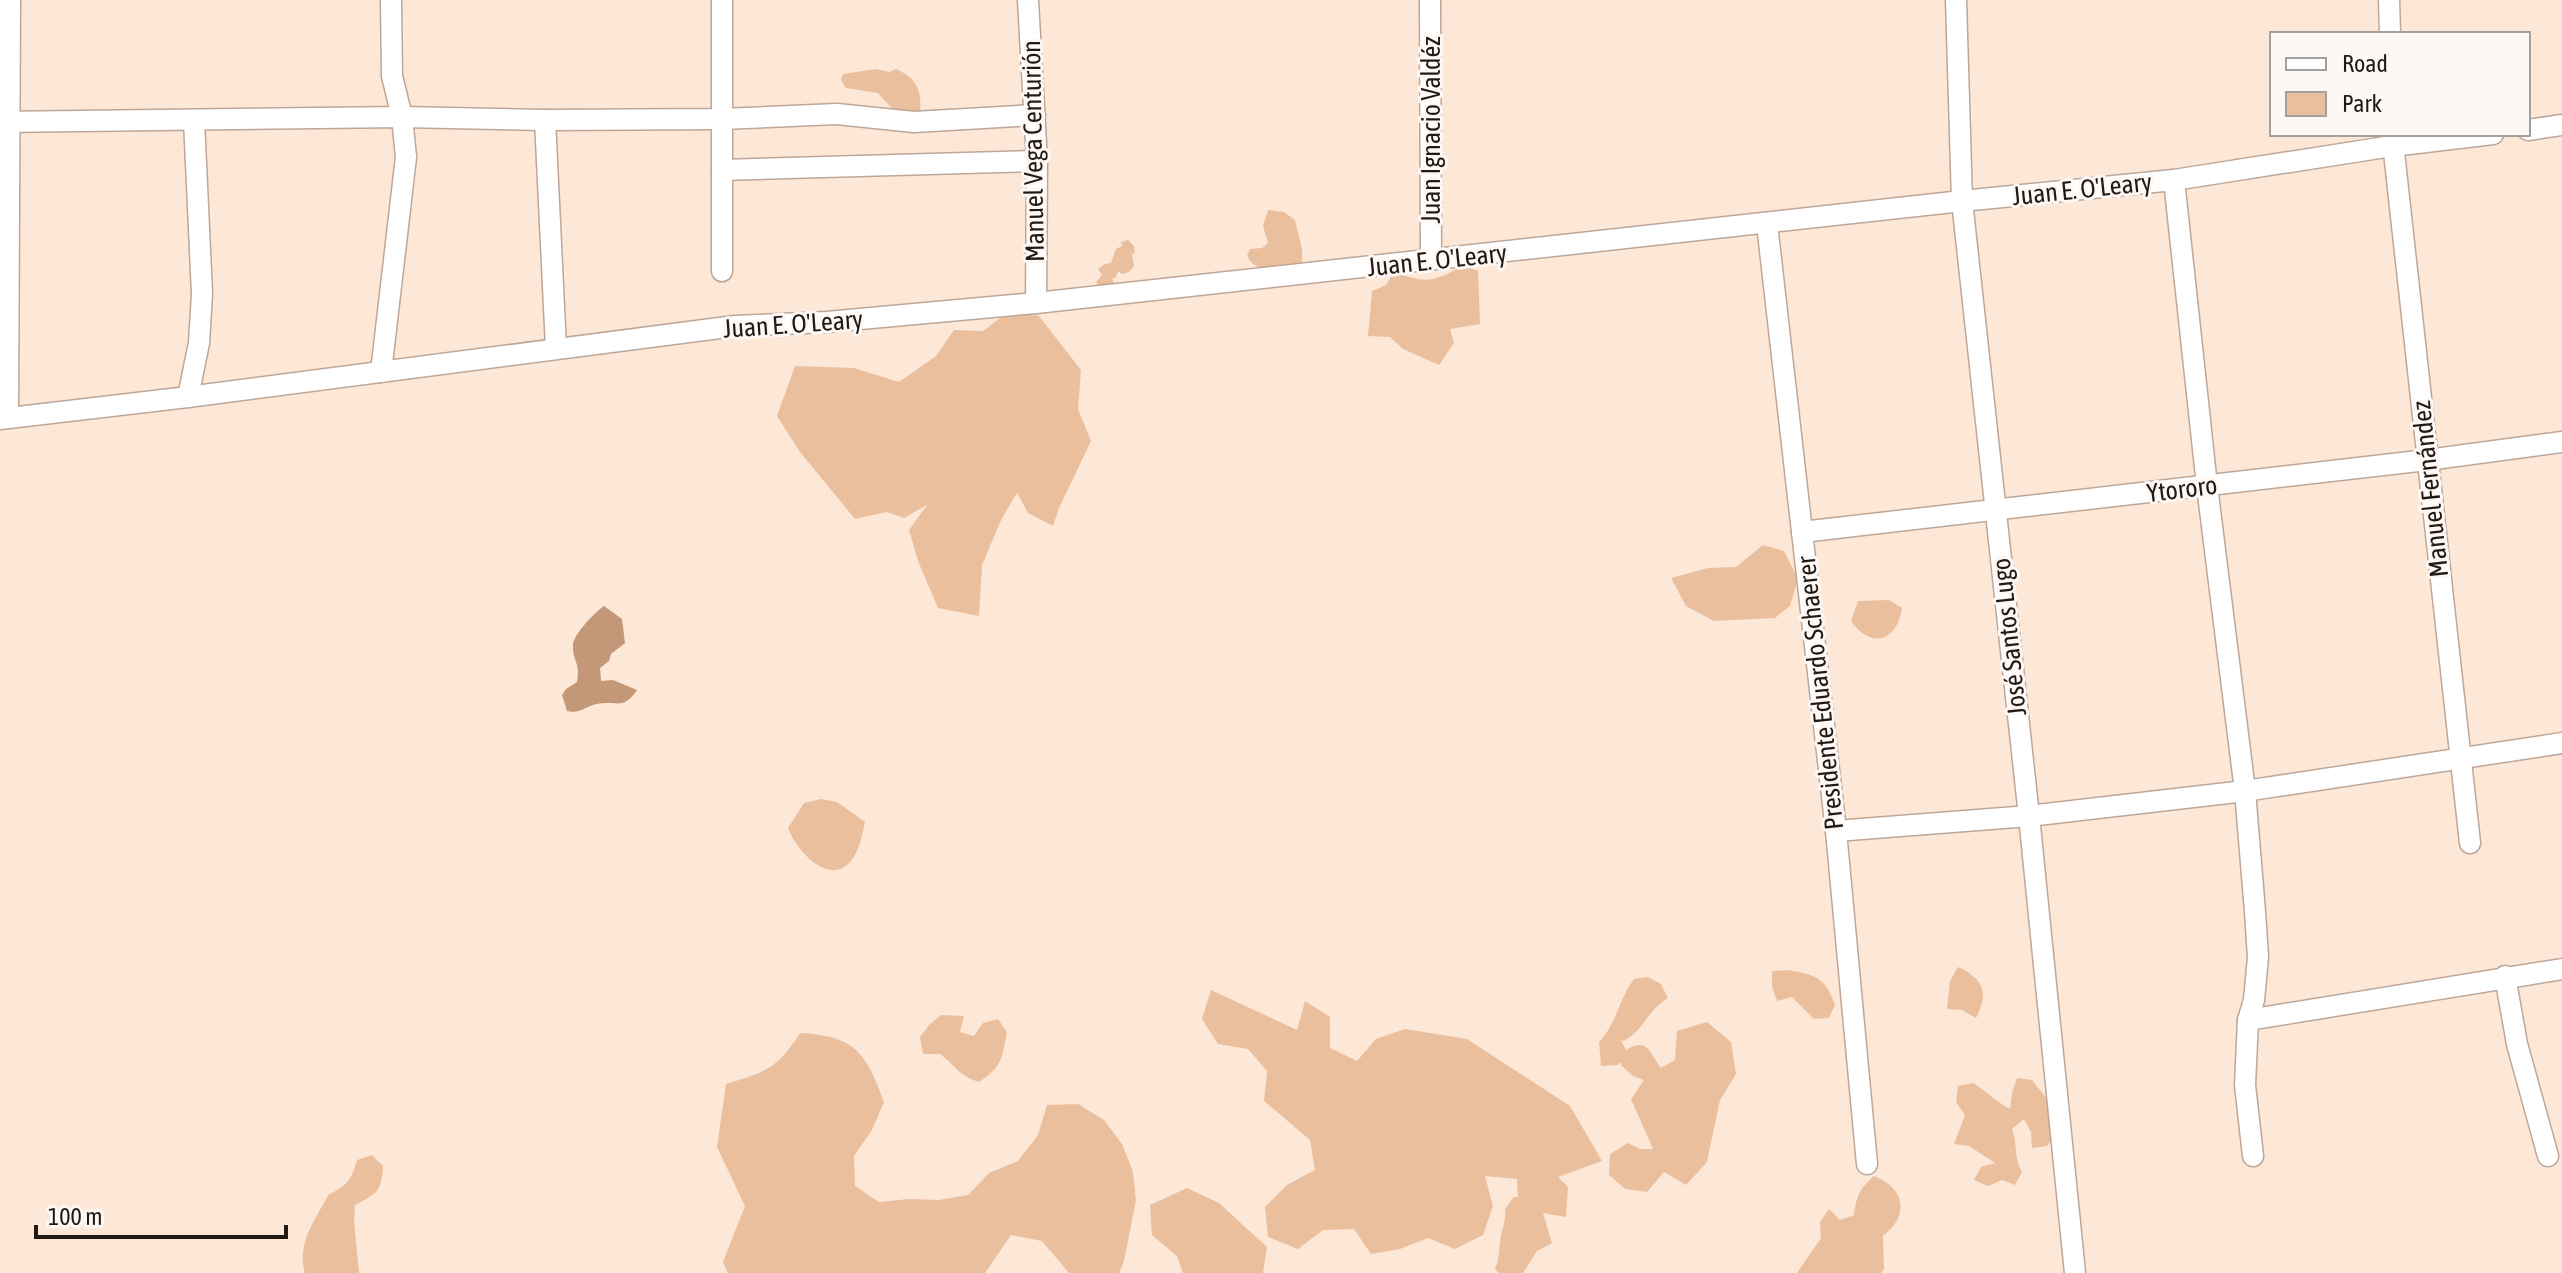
<svg xmlns="http://www.w3.org/2000/svg" width="2562" height="1273" font-family="'Asap Condensed',sans-serif">
	<rect width="100%" height="100%" fill="#fde7d7"/>
	<g fill="#eabf9e">
		<path d="M 876,69 L 889,72 L 896,69 C 919,79 922,93 920,116 L 895,112 L 878,93 L 846,88 L 841,80 L 843,74 Z"/>
		<path d="M 1268,210 L 1284,212 L 1295,220 L 1302,249 L 1302,264 C 1283,268 1258,277 1247,256 L 1250,249 L 1262,248 L 1268,243 L 1263,226 Z"/>
		<polygon points="1128,240 1134,246 1135,253 1132,254 1134,266 1129,272 1122,274 1118,271 1116,277 1112,279 1116,287 1099,287 1096,282 1102,275 1098,269 1105,264 1111,263 1116,249 1122,246 1121,242"/>
		<path d="M 1464,265 L 1478,271 L 1480,324 L 1450,329 L 1454,343 L 1439,365 L 1403,349 L 1390,337 L 1368,336 L 1372,291 L 1386,285 L 1394,272 C 1428,284 1433,282 1464,265 Z"/>
		<polygon points="1008,312 1039,316 1081,370 1078,409 1091,441 1059,508 1053,526 1028,513 1017,493 1002,518 982,565 979,616 938,608 918,561 909,530 927,505 904,518 887,512 855,519 800,452 777,416 795,366 854,368 899,382 936,356 954,330 983,331"/>
		<polygon points="1763,545 1784,551 1798,579 1790,606 1775,618 1714,621 1686,606 1671,578 1708,568 1736,567"/>
		<path d="M 1889,600 L 1902,608 C 1897,641 1871,650 1851,621 L 1858,601 Z"/>
		<path d="M 821,799 L 837,802 L 865,822 C 862,836 859,853 849,863 C 827,886 795,848 788,828 L 804,803 Z"/>
		<path d="M 1958,967 C 1984,979 1989,993 1976,1018 L 1962,1010 L 1947,1009 L 1950,981 Z"/>
		<path d="M 1788,970 C 1816,975 1825,977 1835,1005 L 1829,1018 L 1814,1019 L 1792,997 L 1777,1001 L 1772,987 L 1772,971 Z"/>
		<path d="M 1648,977 L 1661,984 L 1668,998 C 1646,1011 1646,1028 1624,1041 L 1621,1040 L 1626,1050 C 1648,1036 1650,1054 1661,1068 L 1675,1060 L 1677,1031 L 1707,1022 L 1731,1042 L 1736,1074 L 1720,1100 L 1707,1162 L 1686,1185 L 1664,1172 L 1647,1192 L 1625,1189 L 1609,1175 L 1610,1154 L 1628,1143 L 1640,1149 L 1653,1149 L 1631,1099 L 1644,1080 L 1633,1076 L 1621,1065 L 1621,1062 L 1617,1065 L 1601,1066 L 1599,1042 C 1616,1025 1619,999 1634,979 Z"/>
		<path d="M 1211,990 L 1297,1030 L 1305,1001 L 1330,1017 L 1330,1048 L 1357,1061 L 1376,1039 L 1405,1029 L 1467,1039 L 1570,1106 L 1602,1161 L 1558,1177 L 1568,1187 L 1566,1217 L 1543,1213 L 1552,1243 L 1537,1251 L 1523,1273 L 1499,1273 L 1495,1269 C 1499,1259 1499,1252 1500,1242 C 1501,1229 1506,1226 1505,1209 L 1514,1197 L 1518,1197 L 1517,1179 L 1485,1176 L 1493,1206 L 1483,1235 L 1455,1249 L 1428,1238 L 1400,1249 L 1371,1254 L 1354,1229 L 1323,1230 L 1298,1249 L 1268,1237 L 1265,1207 L 1287,1185 L 1315,1170 L 1310,1140 L 1264,1101 L 1267,1071 L 1248,1049 L 1218,1044 L 1202,1019 Z"/>
		<path d="M 941,1015 L 964,1016 L 960,1032 L 974,1036 L 983,1023 L 998,1019 L 1007,1032 C 1002,1058 1002,1067 979,1082 C 959,1076 956,1066 940,1054 L 923,1054 L 920,1037 L 929,1025 Z"/>
		<path d="M 800,1033 C 855,1036 866,1052 884,1102 L 872,1130 L 854,1156 L 855,1186 L 879,1202 L 909,1199 L 939,1200 L 968,1195 L 989,1173 L 1018,1161 L 1038,1135 L 1047,1105 L 1078,1104 L 1104,1120 L 1122,1144 L 1133,1172 L 1136,1200 L 1124,1261 L 1119,1273 L 1069,1273 L 1042,1241 L 1011,1235 L 985,1273 L 728,1273 L 723,1262 L 745,1206 L 717,1147 L 726,1084 C 766,1072 777,1069 800,1033 Z"/>
		<path d="M 2017,1078 L 2032,1080 L 2051,1104 L 2057,1133 L 2047,1146 L 2032,1148 L 2031,1132 L 2024,1119 L 2012,1129 C 2018,1145 2013,1156 2022,1172 L 2015,1185 L 2002,1180 L 1988,1186 L 1974,1180 L 1981,1167 L 1995,1163 L 1969,1146 L 1954,1144 L 1965,1115 L 1956,1102 L 1958,1086 L 1973,1083 C 1987,1091 1996,1102 2010,1109 L 2012,1093 Z"/>
		<path d="M 372,1155 L 383,1166 C 382,1192 376,1194 355,1205 L 354,1221 L 359,1273 L 305,1273 C 296,1244 316,1218 329,1194 C 347,1187 352,1178 357,1160 Z"/>
		<path d="M 1874,1176 C 1905,1188 1910,1215 1883,1236 L 1884,1269 L 1881,1273 L 1797,1273 L 1821,1238 L 1820,1222 L 1829,1209 L 1840,1220 L 1854,1215 C 1856,1197 1860,1188 1874,1176 Z"/>
		<polygon points="1187,1188 1219,1203 1267,1247 1263,1273 1183,1273 1177,1256 1152,1235 1150,1205"/>
	</g>
	<path fill="#c29878" d="M 604,606 L 622,619 L 625,643 L 611,654 L 609,661 L 600,668 L 601,681 L 613,680 L 637,690 C 623,711 617,700 597,704 C 585,706 581,714 567,711 L 562,695 L 566,689 L 577,682 C 581,663 572,660 573,645 C 573,635 595,612 604,606 Z"/>
	<g fill="none" stroke-linecap="round" stroke-linejoin="round">
		<defs>
			<g id="minor">
				<polyline points="1028,0 1037,161 1036,303"/>
				<polyline points="1430,0 1431,260"/>
				<polyline points="1956,0 1962,201 2029,816 2075,1273"/>
				<polyline points="2389,0 2390,34"/>
				<polyline points="545,120 556,348"/>
				<polyline points="0,122 402,117 545,120 722,119 837,114 914,122 1035,115"/>
				<polyline points="2528,130 2562,125"/>
				<polyline points="2392,134 2470,843"/>
				<polyline points="722,170 1037,161"/>
				<polyline points="2174,180 2207,486 2245,791 2255,912 2258,957 2254,1000 2248,1020 2245,1085 2253,1156"/>
				<polyline points="1767,224 1836,831 1867,1164"/>
				<polyline points="722,271 722,0"/>
				<polyline points="381,372 406,157 402,117 392,76 391,0"/>
				<polyline points="188,397 199,343 202,294 194,120"/>
				<polyline points="8,418 10,0"/>
				<polyline points="0,419 188,397 735,326 827,322 1036,303 1962,201 2174,180 2392,146 2493,134"/>
				<polyline points="1802,532 2427,460 2562,442"/>
				<polyline points="1836,831 2029,816 2245,791 2562,743"/>
				<polyline points="2505,976 2517,1044 2548,1156"/>
				<polyline points="2248,1020 2562,969"/>
			</g>
		</defs>
		<use href="#minor" stroke="#bca798" stroke-width="23"/>
		<use href="#minor" stroke="#fff" stroke-width="20"/>
	</g>
	<g text-anchor="middle" dominant-baseline="central" stroke-width="6" stroke-linejoin="round" paint-order="stroke">
		<g font-size="26" fill="#211a14" stroke="#fdf8f5">
			<text transform="translate(1431 130) rotate(-90)">Juan Ignacio Valdéz</text>
			<text transform="translate(1033 151) rotate(-91)">Manuel Vega Centurión</text>
			<text transform="translate(2082 189) rotate(-6)">Juan E. O'Leary</text>
			<text transform="translate(1437 260) rotate(-6)">Juan E. O'Leary</text>
			<text transform="translate(793 324) rotate(-4)">Juan E. O'Leary</text>
			<text transform="translate(2182 489) rotate(-7)">Ytororo</text>
			<text transform="translate(2430 489) rotate(-96)">Manuel Fernández</text>
			<text transform="translate(2009 637) rotate(-96)">José Santos Lugo</text>
			<text transform="translate(1820 693) rotate(-96)">Presidente Eduardo Schaerer</text>
		</g>
	</g>
	<rect x="2270" y="32" width="260" height="104" fill="#fdf8f5" stroke="#a59f9b" stroke-width="2"/>
	<rect x="2286" y="58" width="40" height="12" fill="#ffffff" stroke="#a59f9b" stroke-width="2"/>
	<text x="2342" y="72" font-size="24" fill="#211a14">Road</text>
	<rect x="2286" y="92" width="40" height="24" fill="#eabf9e" stroke="#a59f9b" stroke-width="2"/>
	<text x="2342" y="112" font-size="24" fill="#211a14">Park</text>
	<path d="M36 1225v12h250v-12" fill="none" stroke="#211a14" stroke-width="4"/>
	<text x="48" y="1225" font-size="24" fill="#211a14" stroke="#fdf8f5" stroke-width="6" paint-order="stroke">100 m</text>
</svg>
